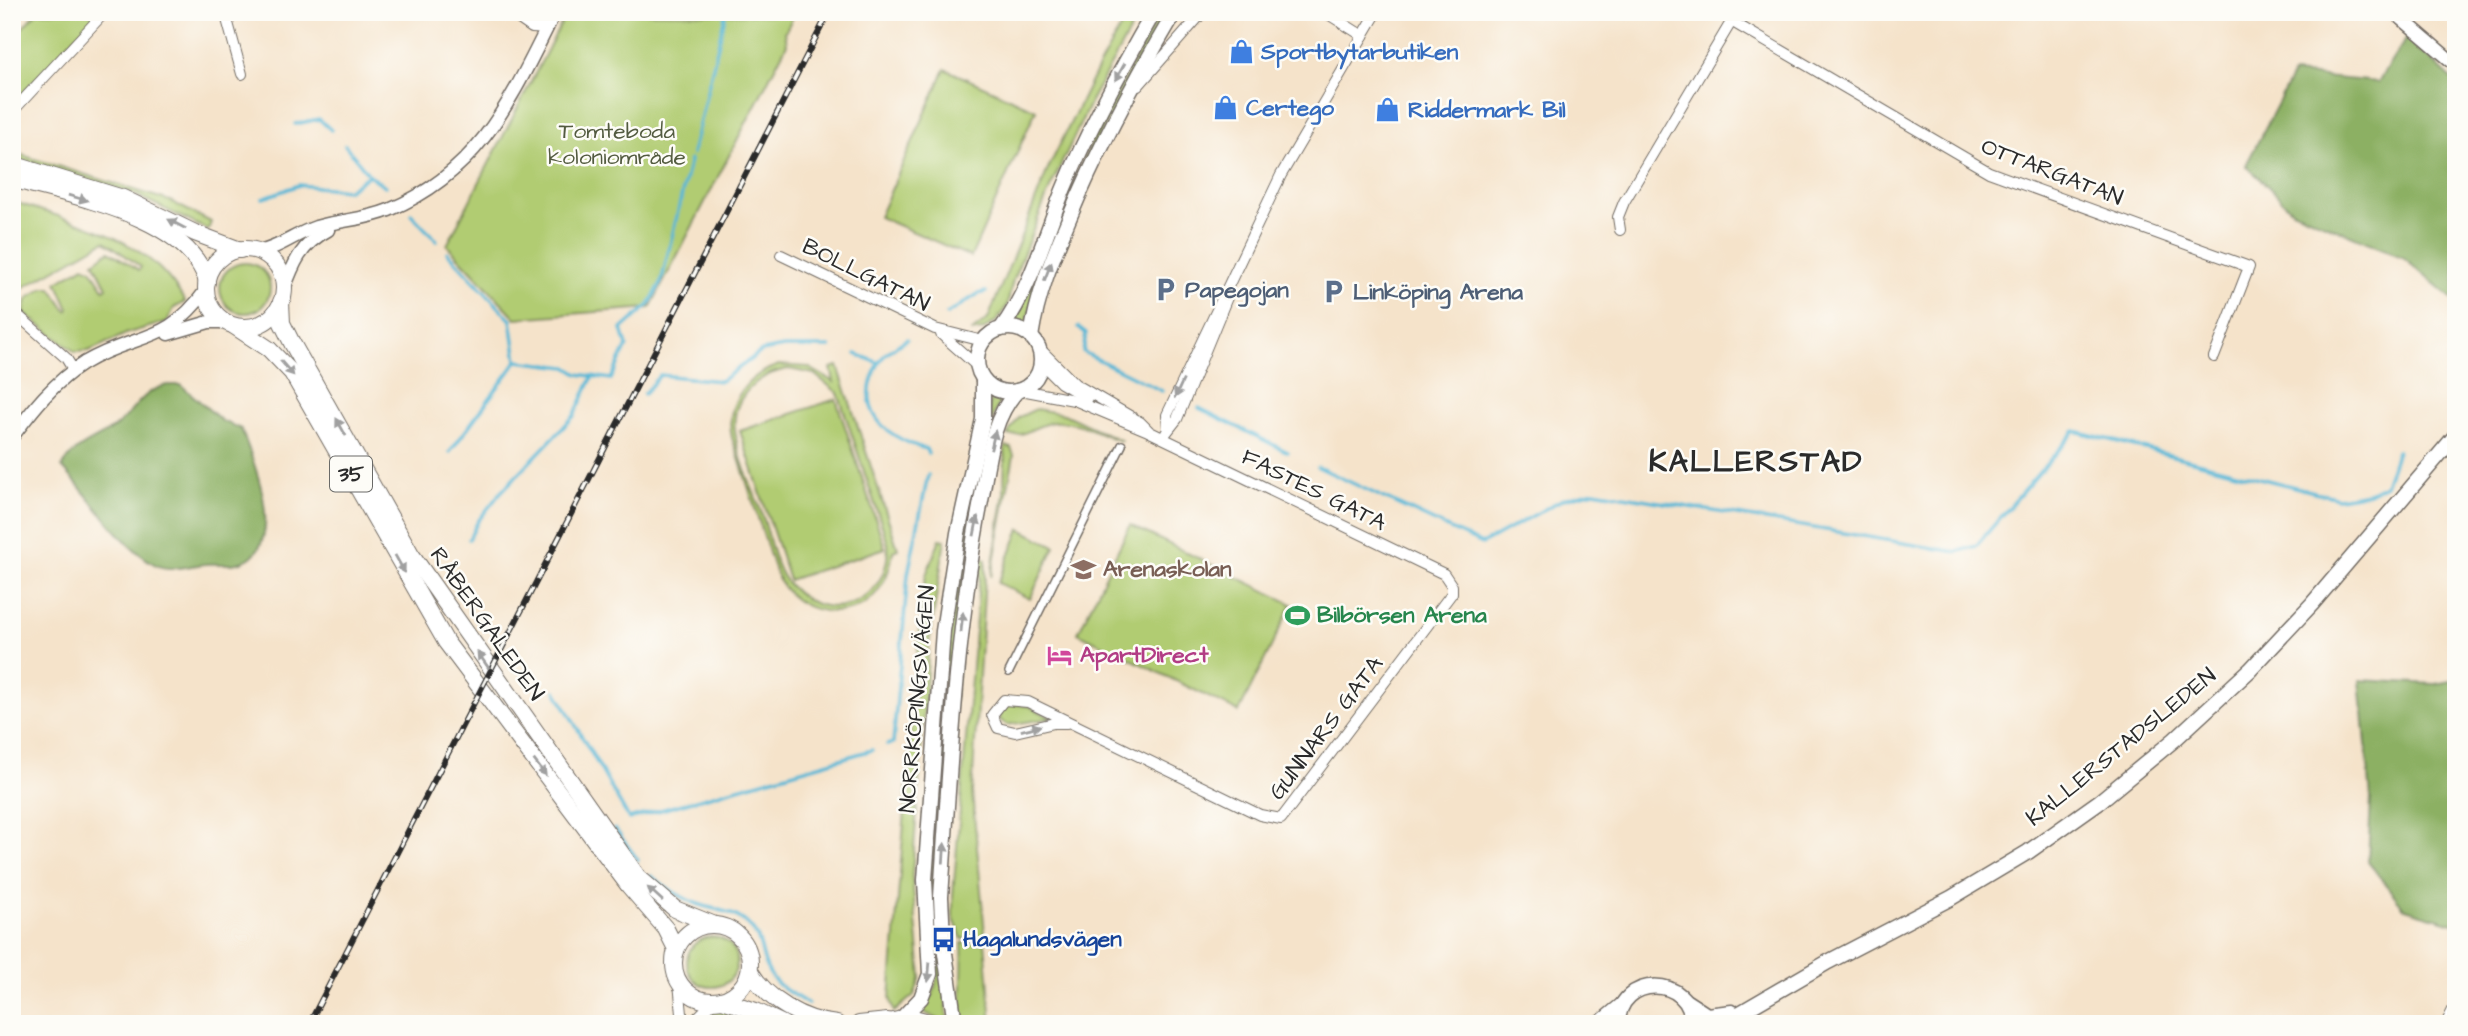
<svg xmlns="http://www.w3.org/2000/svg" width="2468" height="1036" font-family="'Architects Daughter',sans-serif">
	<rect width="100%" height="100%" fill="#fdfcf7"/>
	<filter id="ink" filterUnits="userSpaceOnUse"><feTurbulence type="fractalNoise" baseFrequency=".0143" numOctaves="2"/><feDisplacementMap in="SourceGraphic" scale="14" xChannelSelector="R" yChannelSelector="G"/><feConvolveMatrix kernelMatrix="1 2 1 2 8 2 1 2 1" color-interpolation-filters="sRGB"/></filter>
	<filter id="wash" filterUnits="userSpaceOnUse"><feTurbulence type="fractalNoise" baseFrequency=".00686" numOctaves="4" result="noise"/><feDisplacementMap in="SourceGraphic" scale="28" xChannelSelector="R" yChannelSelector="G"/><feGaussianBlur stdDeviation="1.57" result="paint"/><feColorMatrix in="noise" values="0 0 0 0 0 0 0 0 0 0 0 0 0 0 0 0 0 1.4 0 .05"/><feComposite in="paint" operator="in"/></filter>
	<g filter="url(#wash)">
		<rect width="100%" height="100%" fill="#f5e3ca"/>
		<g fill="#b1cc72" stroke="#6e7c4e" stroke-width="2" fill-rule="evenodd">
			<polygon points="37,12 88,12 94,17 12,105 12,39"/>
			<polygon points="567,12 794,15 785,32 787,44 650,308 516,318 447,245"/>
			<polygon points="1129,12 1140,12 1091,101 1051,186 1013,280 1007,306 996,321 983,330 971,332 988,319 1048,169 1095,73"/>
			<polygon points="1161,12 1167,12 1101,132 1038,279 1026,325 1015,322 1097,130"/>
			<polygon points="945,69 1036,110 971,257 879,217"/>
			<polygon points="12,152 170,201 211,222 208,230 134,194 12,157"/>
			<path d="M 12,201 C 79,224 149,236 185,302 L 174,308 L 167,322 L 128,333 L 89,351 L 75,352 L 24,313 L 27,299 L 44,288 L 51,288 L 67,311 L 69,309 L 57,282 L 84,266 L 91,269 L 104,289 L 107,287 L 94,262 L 109,251 L 139,270 L 141,267 L 105,241 L 12,294 Z"/>
			<circle cx="245" cy="288" r="25"/>
			<path d="M 779,365 L 808,367 L 834,382 L 831,368 L 838,366 L 898,549 L 893,551 C 890,574 880,597 858,607 C 831,618 798,609 782,585 C 773,572 770,554 765,540 C 754,506 744,472 732,438 C 724,404 747,375 779,365 ZM 789,369 L 814,374 L 838,393 L 888,544 C 890,601 830,629 790,586 C 774,570 770,538 763,517 C 754,491 737,456 735,430 C 731,397 759,373 789,369 Z"/>
			<polygon points="990,395 1001,399 991,421 976,493 937,863 948,1024 921,1011 933,995 937,978 930,893 948,645 960,554 989,420"/>
			<polygon points="836,399 885,548 789,580 740,431"/>
			<path d="M 1036,409 L 1064,414 L 1122,441 C 1099,435 1078,419 1054,422 C 1036,424 1025,438 1007,435 L 1019,417 Z"/>
			<polygon points="1005,446 1011,448 1014,455 991,577 1004,493"/>
			<polygon points="1130,525 1292,604 1239,712 1078,633"/>
			<polygon points="1020,529 1055,546 1030,599 998,583"/>
			<polygon points="940,539 945,540 929,644 912,876 921,977 914,995 894,1012 890,998 922,598 926,575"/>
			<polygon points="981,558 986,559 972,792 985,934 982,937 962,939 953,917 953,895"/>
			<polygon points="1010,704 1029,706 1052,718 1007,725 1000,720 999,713"/>
			<circle cx="712" cy="962" r="25"/>
			<path d="M 985,942 L 992,1024 L 963,1024 C 959,996 964,971 962,943 Z"/>
			<polygon points="716,1010 735,1012 768,1024 714,1024 704,1016"/>
		</g>
		<g fill="#8cb064" stroke="#5c6e48" stroke-width="2">
			<polygon points="2407,37 2456,83 2455,301 2402,257 2292,210 2246,165 2293,74 2378,82"/>
			<path d="M 167,385 L 181,385 L 222,421 L 241,429 C 253,459 285,535 248,559 C 234,567 221,563 206,564 C 190,565 169,573 154,564 C 120,544 90,496 62,467 C 75,444 98,441 117,425 C 137,409 140,392 167,385 Z"/>
			<polygon points="2456,680 2456,924 2405,909 2368,862 2371,798 2360,680 2435,684"/>
		</g>
		<g fill="none" stroke-linecap="round" stroke-linejoin="round">
			<g stroke="#57b7d6" stroke-width="3.5">
				<polyline points="295,124 319,119 331,130"/>
				<polyline points="345,145 369,175 385,186"/>
				<polyline points="692,154 725,16"/>
				<polyline points="263,198 299,185 348,190 369,175"/>
				<polyline points="411,214 437,241"/>
				<polyline points="447,252 511,320 517,361 567,367 578,374 611,379"/>
				<polyline points="947,314 978,294 986,292"/>
				<polyline points="1078,327 1086,333 1083,352 1162,391"/>
				<polyline points="856,354 879,363 885,354 907,339"/>
				<path d="M 879,363 C 854,409 882,436 926,449 L 928,454"/>
				<polyline points="611,379 627,346 622,329 649,305 661,283 690,160"/>
				<polyline points="644,394 660,375 721,381 762,351 784,347 830,347"/>
				<polyline points="1199,408 1288,452"/>
				<polyline points="450,452 517,361"/>
				<polyline points="1318,467 1482,544 1563,499 1594,491 1957,552 1976,546 2075,431 2338,498 2369,493 2385,485 2397,451"/>
				<polyline points="469,539 478,521 501,492 574,416 593,376"/>
				<polyline points="556,691 629,819 872,750"/>
				<polyline points="887,745 893,743 908,574 928,475"/>
				<polyline points="615,829 638,860"/>
				<path d="M 651,876 C 666,887 681,898 698,904 C 714,910 730,910 744,921 C 766,939 758,955 770,974 C 778,988 795,995 808,1004"/>
			</g>
		</g>
	</g>
	<g filter="url(#ink)">
		<g fill="none" stroke-linecap="round" stroke-linejoin="round">
			<defs>
				<polyline id="pedestrian" points="1009,672 1122,445"/>
				<g id="minor">
					<polyline points="225,12 242,74"/>
					<polyline points="509,12 532,28 547,29"/>
					<polyline points="529,12 547,29"/>
					<polyline points="1325,12 1363,36"/>
					<polyline points="1731,21 1989,172 2249,267 2214,357"/>
					<polyline points="1138,86 1203,12"/>
					<polyline points="12,112 105,12"/>
					<polyline points="1620,230 1618,217 1624,202 1737,12"/>
					<polyline points="781,255 935,329 983,341"/>
					<polyline points="12,310 66,358 74,371"/>
					<polyline points="941,334 977,366"/>
					<polyline points="1038,347 1075,384 1140,422 1148,430"/>
					<polyline points="1041,363 1061,383 1087,398"/>
					<polyline points="1021,390 1074,400 1148,431 1444,574 1452,586 1452,593 1281,819 1260,815 1028,702 1004,700 992,715 998,728 1015,732 1054,723 1067,723"/>
					<polyline points="1168,429 1167,415 1281,175 1377,12"/>
					<polyline points="1166,433 1177,419 1228,295"/>
					<polyline points="679,983 683,1024"/>
					<polyline points="691,1024 713,1002"/>
					<polyline points="2446,1024 2456,1004"/>
				</g>
				<g id="tertiary">
					<polyline points="2394,12 2456,65"/>
					<path d="M 258,252 C 280,248 295,234 316,227 C 340,220 365,220 389,210 C 482,171 512,97 555,12"/>
					<path d="M 283,292 C 293,264 301,244 328,230"/>
					<polyline points="168,334 209,322 226,322"/>
					<path d="M 12,437 C 33,409 54,382 84,363 C 136,332 166,346 206,290"/>
				</g>
				<g id="secondary">
					<circle cx="1009" cy="360" r="32"/>
					<path d="M 1001,329 C 1031,289 1045,234 1064,188 C 1089,127 1121,69 1154,12"/>
					<path d="M 1031,337 C 1037,296 1052,259 1068,221 C 1098,148 1135,80 1175,12"/>
					<polyline points="1687,1002 1707,1015 1732,1012"/>
					<polyline points="903,1017 921,998 930,974 925,880 943,631 958,533 983,419 983,380"/>
					<path d="M 955,1024 L 943,939 L 941,897 C 950,764 956,631 981,501 C 988,464 990,420 1017,391"/>
					<polyline points="1599,1024 1622,1005"/>
					<path d="M 1618,1024 C 1618,974 1692,974 1692,1024"/>
					<polyline points="1721,1024 1828,962 1951,898 2028,852 2100,801 2174,740 2250,670 2312,604 2456,435"/>
				</g>
				<g id="primary">
					<polyline points="12,164 123,198 195,233 240,250"/>
					<path d="M 12,179 C 70,196 189,216 207,282"/>
					<circle cx="245" cy="288" r="39"/>
					<polyline points="281,302 282,323 292,343 411,554 638,877 675,909 715,925"/>
					<polyline points="234,326 269,349 292,373 446,642 629,886 666,929 676,949"/>
					<circle cx="712" cy="963" r="38"/>
					<path d="M 750,971 C 767,1000 803,1021 837,1024"/>
					<polyline points="722,1000 756,1011 783,1024"/>
					<polyline points="859,1024 888,1021"/>
					<polyline points="882,1024 910,1017 936,1024"/>
				</g>
			</defs>
			<use href="#pedestrian" stroke="#726b63" stroke-width="10"/>
			<use href="#minor" stroke="#726b63" stroke-width="12"/>
			<use href="#tertiary" stroke="#726b63" stroke-width="15"/>
			<use href="#secondary" stroke="#726b63" stroke-width="17"/>
			<use href="#primary" stroke="#726b63" stroke-width="18"/>
			<use href="#pedestrian" stroke="#fff" stroke-width="7"/>
			<use href="#minor" stroke="#fff" stroke-width="10"/>
			<use href="#tertiary" stroke="#fff" stroke-width="12"/>
			<use href="#secondary" stroke="#fff" stroke-width="14"/>
			<use href="#primary" stroke="#fff" stroke-width="16"/>
			<defs>
				<polyline id="rail" points="309,1024 829,12"/>
			</defs>
			<use href="#rail" stroke="#2b2b2b" stroke-width="6"/>
			<use href="#rail" stroke="#fdfcf7" stroke-width="3.5" stroke-dasharray="10" stroke-linecap="butt"/>
		</g>
		<defs><path id="oneway-solid" d="M-6-.8H1V-3.2L6.5 0L1 3.2V.8H-6Z" transform="scale(1.75)"/></defs>
		<g fill="#a0a0a0">
			<use href="#oneway-solid" transform="translate(1120 72) rotate(119)"/>
			<use href="#oneway-solid" transform="translate(78 198) rotate(16)"/>
			<use href="#oneway-solid" transform="translate(177 224) rotate(-152)"/>
			<use href="#oneway-solid" transform="translate(1048 271) rotate(-69)"/>
			<use href="#oneway-solid" transform="translate(287 368) rotate(49)"/>
			<use href="#oneway-solid" transform="translate(1179 389) rotate(115)"/>
			<use href="#oneway-solid" transform="translate(341 427) rotate(-119)"/>
			<use href="#oneway-solid" transform="translate(993 440) rotate(-77)"/>
			<use href="#oneway-solid" transform="translate(976 526) rotate(-79)"/>
			<use href="#oneway-solid" transform="translate(400 564) rotate(61)"/>
			<use href="#oneway-solid" transform="translate(962 622) rotate(-84)"/>
			<use href="#oneway-solid" transform="translate(483 660) rotate(-125)"/>
			<use href="#oneway-solid" transform="translate(1031 728) rotate(-14)"/>
			<use href="#oneway-solid" transform="translate(540 768) rotate(53)"/>
			<use href="#oneway-solid" transform="translate(944 853) rotate(-86)"/>
			<use href="#oneway-solid" transform="translate(655 894) rotate(-138)"/>
			<use href="#oneway-solid" transform="translate(929 972) rotate(95)"/>
		</g>
	</g>
	<defs>
		<symbol id="shop-bare" viewBox="-9 -9 18 18"><path d="M-5-2.5h2.3a2.7 3.5 0 0 1 5.4 0H5L5.5 6h-11ZM-1.5-2.5h3a1.5 2.3 0 0 0-3 0Z" fill="#3f7fe0" stroke="#fdfcf7" stroke-width="2.5" paint-order="stroke"/></symbol>
		<symbol id="parking-bare" viewBox="-9 -9 18 18"><path d="M-3.5-5.5H1a3.5 3.5 0 0 1 0 7H-1V5.5H-3.5ZM-1-3.4V-.6H.8a1.4 1.4 0 0 0 0-2.8Z" fill="#5c6f8a" stroke="#fdfcf7" stroke-width="2.5" paint-order="stroke"/></symbol>
		<symbol id="school-bare" viewBox="-9 -9 18 18"><path d="M0-5L7-2L0 1L-7-2ZM-4 1L0 2.5L4 1V4Q0 6-4 4Z" fill="#8d6e63" stroke="#fdfcf7" stroke-width="2.5" paint-order="stroke"/></symbol>
		<symbol id="stadium-bare" viewBox="-9 -9 18 18"><path d="M0-5a6.5 5 0 1 0 0 10a6.5 5 0 1 0 0-10ZM-3.5-1.8h7v3.6h-7Z" fill="#2e9e5b" stroke="#fdfcf7" stroke-width="2.5" paint-order="stroke"/></symbol>
		<symbol id="hotel-bare" viewBox="-9 -9 18 18"><path d="M-6-4.5h1.5V1H6V5H4.5V3h-9V5H-6ZM-4 0a1.8 1.8 0 1 1 3.6 0ZM.5 0V-2.5h3Q6-2.5 6 0Z" fill="#d1479c" stroke="#fdfcf7" stroke-width="2.5" paint-order="stroke"/></symbol>
		<symbol id="bus-bare" viewBox="-9 -9 18 18"><path d="M-5-6H5V4H4V6H2V4H-2V6H-4V4H-5ZM-3.5-4V0h7V-4ZM-3.5 1.2v1.5H-2V1.2ZM2 1.2v1.5H3.5V1.2Z" fill="#1a4fb4" stroke="#fdfcf7" stroke-width="2.5" paint-order="stroke"/></symbol>
	</defs>
	<g fill-rule="evenodd">
		<use href="#shop-bare" x="1224" y="34" width="35" height="35"/>
		<use href="#shop-bare" x="1208" y="90" width="35" height="35"/>
		<use href="#shop-bare" x="1370" y="92" width="35" height="35"/>
		<use href="#parking-bare" x="1148" y="272" width="35" height="35"/>
		<use href="#parking-bare" x="1316" y="274" width="35" height="35"/>
		<use href="#school-bare" x="1066" y="552" width="35" height="35"/>
		<use href="#stadium-bare" x="1280" y="598" width="35" height="35"/>
		<use href="#hotel-bare" x="1042" y="638" width="35" height="35"/>
		<use href="#bus-bare" x="926" y="922" width="35" height="35"/>
	</g>
	<g text-anchor="middle" dominant-baseline="central" stroke-width="5" stroke-linejoin="round" paint-order="stroke">
		<rect fill="#fdfcf7" stroke="#6a6a68" stroke-width="2" x="330" y="456.5" width="42" height="35" rx="5"/>
		<g font-size="21" font-weight="bold" fill="#2b2b2b">
			<text x="351" y="474">35</text>
		</g>
		<g font-size="23" font-weight="bold" fill="#366cbe" stroke="#fdfcf7" text-anchor="start">
			<text x="1261" y="52">Sportbytarbutiken</text>
			<text x="1246" y="108">Certego</text>
			<text x="1408" y="110">Riddermark Bil</text>
		</g>
		<g font-size="23" fill="#535b40" stroke="#fdfcf7">
			<text x="617" y="131">Tomteboda<tspan x="617" dy="26">koloniområde</tspan></text>
		</g>
		<g font-size="23" fill="#2b2b2b" stroke="#fdfcf7">
			<text transform="translate(2052 172) rotate(21)">OTTARGATAN</text>
			<text transform="translate(866 275) rotate(26)">BOLLGATAN</text>
			<text transform="translate(1314 490) rotate(26)">FASTES GATA</text>
			<text transform="translate(487 624) rotate(55)">RÅBERGALEDEN</text>
			<text transform="translate(917 699) rotate(-85)">NORRKÖPINGSVÄGEN</text>
			<text transform="translate(1326 728) rotate(-53)">GUNNARS GATA</text>
			<text transform="translate(2121 747) rotate(-39)">KALLERSTADSLEDEN</text>
		</g>
		<g font-size="23" font-weight="bold" fill="#4e5e75" stroke="#fdfcf7" text-anchor="start">
			<text x="1185" y="290">Papegojan</text>
			<text x="1353" y="292">Linköping Arena</text>
		</g>
		<g font-size="23" font-weight="bold" fill="#785e54" stroke="#fdfcf7" text-anchor="start">
			<text x="1103" y="569">Arenaskolan</text>
		</g>
		<g font-size="23" font-weight="bold" fill="#27864d" stroke="#fdfcf7" text-anchor="start">
			<text x="1317" y="615">Bilbörsen Arena</text>
		</g>
		<g font-size="23" font-weight="bold" fill="#b23c85" stroke="#fdfcf7" text-anchor="start">
			<text x="1080" y="655">ApartDirect</text>
		</g>
		<g font-size="23" font-weight="bold" fill="#164399" stroke="#fdfcf7" text-anchor="start">
			<text x="963" y="939">Hagalundsvägen</text>
		</g>
		<g font-size="30" font-weight="bold" letter-spacing="2" fill="#2b2b2b" stroke="#fdfcf7">
			<text x="1756" y="462">KALLERSTAD</text>
		</g>
	</g>
	<rect width="2468" height="1036" fill="none" stroke="#fdfcf7" stroke-width="42"/>
</svg>
